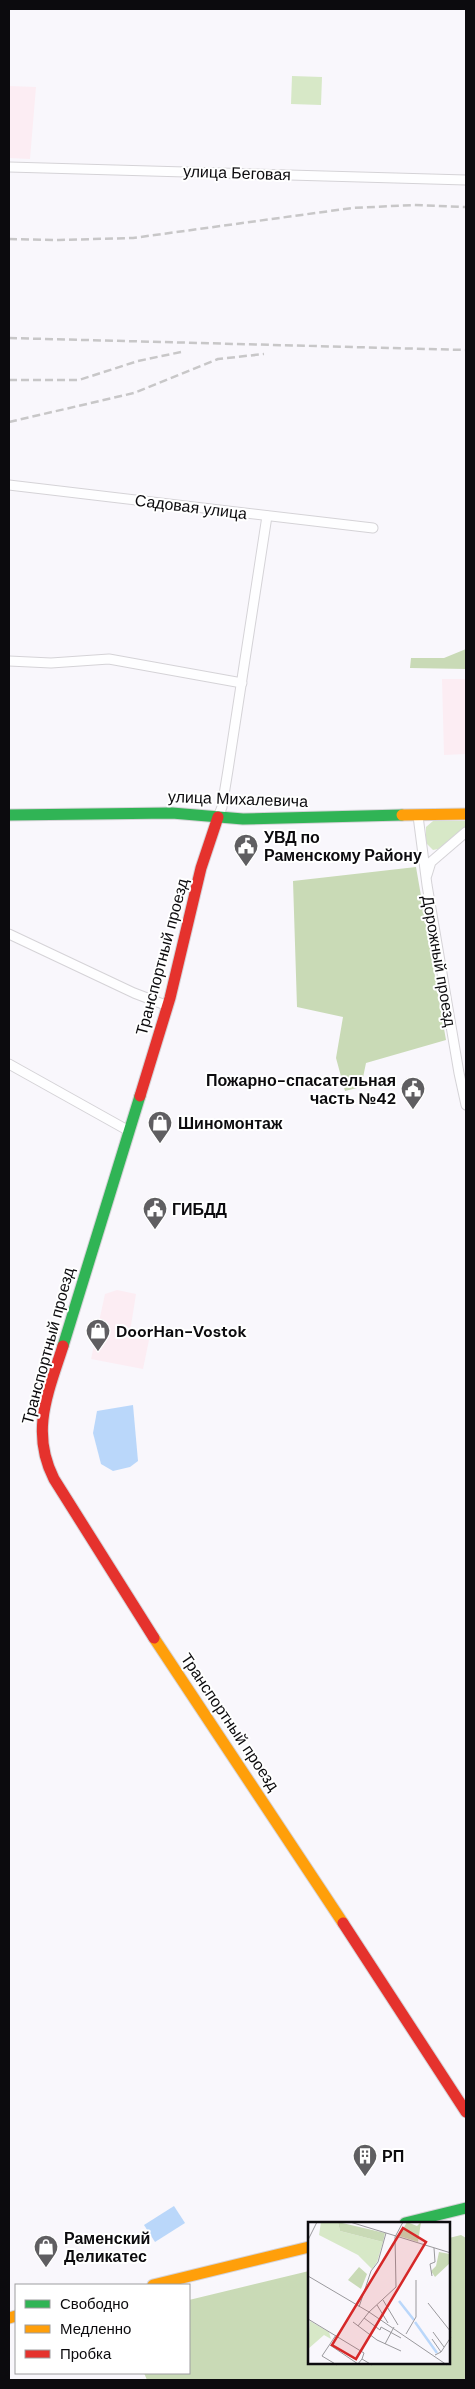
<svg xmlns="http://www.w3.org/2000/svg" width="475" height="2389" font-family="'DM Sans',sans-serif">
	<rect width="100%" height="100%" fill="#f9f7fc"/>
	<g fill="#fcedf3">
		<polygon points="9,86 36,87 30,159 9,158"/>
		<polygon points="442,679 466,679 466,754 444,755"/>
		<polygon points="117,1290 136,1294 129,1338 149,1340 143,1369 91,1359 105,1294"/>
	</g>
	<g fill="#d7e8c7">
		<polygon points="292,76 322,77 321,105 291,104"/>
		<polygon points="433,821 466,821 466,828 438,849 433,850 426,843 426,827"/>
	</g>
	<g fill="#c9dab6">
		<polygon points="466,649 466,669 410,668 411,658 444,658"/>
		<polygon points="416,867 446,1040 366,1063 361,1087 345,1091 336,1058 343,1017 297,1007 293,881"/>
		<polygon points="461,2235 466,2238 466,2380 147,2380 144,2373 189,2373 189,2300 309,2271 309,2363 449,2363 449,2238"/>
	</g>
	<g fill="#bad7fa">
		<polygon points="133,1405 138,1461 130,1467 113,1471 101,1464 93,1433 97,1411"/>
		<polygon points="174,2206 185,2223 155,2242 144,2225"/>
	</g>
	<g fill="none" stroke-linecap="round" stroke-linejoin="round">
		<defs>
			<g id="street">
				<polyline points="9,167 466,180"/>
				<polyline points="9,485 373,528"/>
				<polyline points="9,661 51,663 109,659 242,683"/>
				<polyline points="418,816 427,885 459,1073 466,1105"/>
				<polyline points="218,817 222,807 228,770 267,516"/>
				<polyline points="427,875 431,862 466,832"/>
				<polyline points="9,934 134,993 168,1006"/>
				<polyline points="9,1064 129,1131"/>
			</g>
			<g id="fast">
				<polyline points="9,815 172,813 243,819 402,815"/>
				<polyline points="63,1346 140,1096"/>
				<polyline points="405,2223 466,2208"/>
			</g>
			<g id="slow">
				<polyline points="402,815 466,814"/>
				<polyline points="154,1638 343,1923"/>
				<polyline points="153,2285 309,2247"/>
				<polyline points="9,2318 16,2316"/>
			</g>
			<g id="jam">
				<polyline points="140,1096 170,998 201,868 218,817"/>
				<path d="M 63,1346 C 48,1393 30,1432 54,1479 L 154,1638"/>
				<polyline points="343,1923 466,2112"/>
			</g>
		</defs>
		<use href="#street" stroke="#d5d3d7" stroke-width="11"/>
		<use href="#fast" stroke="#d5d3d7" stroke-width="13"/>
		<use href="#slow" stroke="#d5d3d7" stroke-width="13"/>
		<use href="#jam" stroke="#d5d3d7" stroke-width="13"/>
		<use href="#street" stroke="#fefeff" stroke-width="9"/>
		<use href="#fast" stroke="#30b455" stroke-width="11"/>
		<use href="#slow" stroke="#ff9f0a" stroke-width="11"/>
		<use href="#jam" stroke="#e5322d" stroke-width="11"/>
		<g stroke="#c8c7c8" stroke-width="2.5" stroke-dasharray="8 4" stroke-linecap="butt">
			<polyline points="9,239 59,240 133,238 352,208 414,205 466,207"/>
			<polyline points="9,338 466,350"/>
			<polyline points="9,380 79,380 138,361 181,352"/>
			<polyline points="9,422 134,393 218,359 264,354"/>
		</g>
	</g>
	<defs>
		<symbol id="civic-pin" viewBox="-11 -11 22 30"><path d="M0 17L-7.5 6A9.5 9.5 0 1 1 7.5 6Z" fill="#5f5e61" stroke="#fff"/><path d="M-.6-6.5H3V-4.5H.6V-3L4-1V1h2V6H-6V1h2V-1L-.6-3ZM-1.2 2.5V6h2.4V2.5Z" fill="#fff"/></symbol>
		<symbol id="shop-pin" viewBox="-11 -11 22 30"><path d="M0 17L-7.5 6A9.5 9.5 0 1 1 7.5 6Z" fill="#5f5e61" stroke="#fff"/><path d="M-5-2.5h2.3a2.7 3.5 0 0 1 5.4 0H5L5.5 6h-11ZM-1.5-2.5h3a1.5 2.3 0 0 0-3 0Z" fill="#fff"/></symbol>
		<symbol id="building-pin" viewBox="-11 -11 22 30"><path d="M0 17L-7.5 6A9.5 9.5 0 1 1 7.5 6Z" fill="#5f5e61" stroke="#fff"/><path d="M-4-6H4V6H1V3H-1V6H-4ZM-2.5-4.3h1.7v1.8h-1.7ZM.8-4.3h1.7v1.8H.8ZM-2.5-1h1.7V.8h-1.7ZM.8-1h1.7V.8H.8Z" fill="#fff"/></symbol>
	</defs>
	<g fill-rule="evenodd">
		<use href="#civic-pin" x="232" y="832" width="28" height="38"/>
		<use href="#civic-pin" x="399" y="1075" width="28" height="38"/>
		<use href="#shop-pin" x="146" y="1109" width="28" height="38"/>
		<use href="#civic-pin" x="141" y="1195" width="28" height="38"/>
		<use href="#shop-pin" x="84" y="1317" width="28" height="38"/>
		<use href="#building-pin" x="351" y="2142" width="28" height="38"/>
		<use href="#shop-pin" x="32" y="2233" width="28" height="38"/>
	</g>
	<g text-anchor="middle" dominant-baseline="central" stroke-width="4" stroke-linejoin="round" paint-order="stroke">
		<g font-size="16" fill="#0c0b0e" stroke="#fff">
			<text transform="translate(237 173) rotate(2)">улица Беговая</text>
			<text transform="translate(191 507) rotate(7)">Садовая улица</text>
			<text transform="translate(238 799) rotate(2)">улица Михалевича</text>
			<text transform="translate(162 957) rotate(-75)">Транспортный проезд</text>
			<text transform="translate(439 961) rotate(80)">Дорожный проезд</text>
			<text transform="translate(48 1346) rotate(-75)">Транспортный проезд</text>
			<text transform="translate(230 1722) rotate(56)">Транспортный проезд</text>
		</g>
		<g font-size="16" font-weight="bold" fill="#0c0b0e" stroke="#fff" text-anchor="start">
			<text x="264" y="837">УВД по<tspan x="264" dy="18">Раменскому Району</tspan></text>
			<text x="396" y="1080" text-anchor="end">Пожарно-спасательная<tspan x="396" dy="18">часть №42</tspan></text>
			<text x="178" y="1123">Шиномонтаж</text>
			<text x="172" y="1209">ГИБДД</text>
			<text x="116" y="1331">DoorHan-Vostok</text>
			<text x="382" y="2156">РП</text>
			<text x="64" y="2238">Раменский<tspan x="64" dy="18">Деликатес</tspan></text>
		</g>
	</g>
	<g transform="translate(308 2222)">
		<rect width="142" height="142" fill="#f9f7fc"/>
		<path d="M 13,0 L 30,0 L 32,9 L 75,20 L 69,40 L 64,47 L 50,33 L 11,13 ZM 2,99 L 21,110 L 23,117 L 16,113 L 0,127 Z" fill="#d7e8c7"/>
		<path d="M 30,0 L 77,11 L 75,20 L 32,9 ZM 99,0 L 109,4 L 113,0 L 110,20 L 91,14 ZM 131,30 L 142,32 L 142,41 L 127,55 L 123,49 L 128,44 ZM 51,45 L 59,52 L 53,67 L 40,58 Z" fill="#c9dab6"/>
		<path fill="none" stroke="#bad7fa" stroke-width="2.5" d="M 91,79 L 106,98M 107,100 L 129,131"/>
		<path fill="none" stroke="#9a999d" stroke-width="1" d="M 42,0 L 88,14M 88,14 L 143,31M 0,18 L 9,0M 0,54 L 61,90 L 88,65 L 87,15 L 95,0M 124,54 L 122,42 L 127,40 L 126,26M 75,78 L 90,103M 120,81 L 143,110M 69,83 L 80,101M 51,85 L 63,49 L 70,40 L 78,11M 56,96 L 72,108 L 73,105M 0,97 L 56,131 L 54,137M 45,100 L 69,118 L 93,129M 50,104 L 61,90 L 139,143M 73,105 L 93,116M 125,110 L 136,125M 98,112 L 108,95 L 108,58M 28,113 L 14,134 L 29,143M 124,117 L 133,130M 77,122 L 86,105M 22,123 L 50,142M 127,133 L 133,130 L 143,115M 49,143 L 54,137 L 64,143"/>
		<path fill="#d62828" fill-opacity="0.15" stroke="#d62828" stroke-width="2.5" d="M 95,6 L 118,20 L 48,137 L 24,123 Z"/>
		<rect width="142" height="142" fill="none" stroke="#0c0b0e" stroke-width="2.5"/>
	</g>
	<rect width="475" height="2389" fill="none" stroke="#0c0b0e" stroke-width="20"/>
	<rect x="15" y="2284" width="175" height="90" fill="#ffffff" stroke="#9e9d9f"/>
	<rect x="25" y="2300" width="25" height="8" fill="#30b455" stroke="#9e9d9f"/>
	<text x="60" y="2309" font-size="15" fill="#0c0b0e">Свободно</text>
	<rect x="25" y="2325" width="25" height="8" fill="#ff9f0a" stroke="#9e9d9f"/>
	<text x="60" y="2334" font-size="15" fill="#0c0b0e">Медленно</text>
	<rect x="25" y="2350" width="25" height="8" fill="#e5322d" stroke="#9e9d9f"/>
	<text x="60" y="2359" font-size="15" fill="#0c0b0e">Пробка</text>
</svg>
